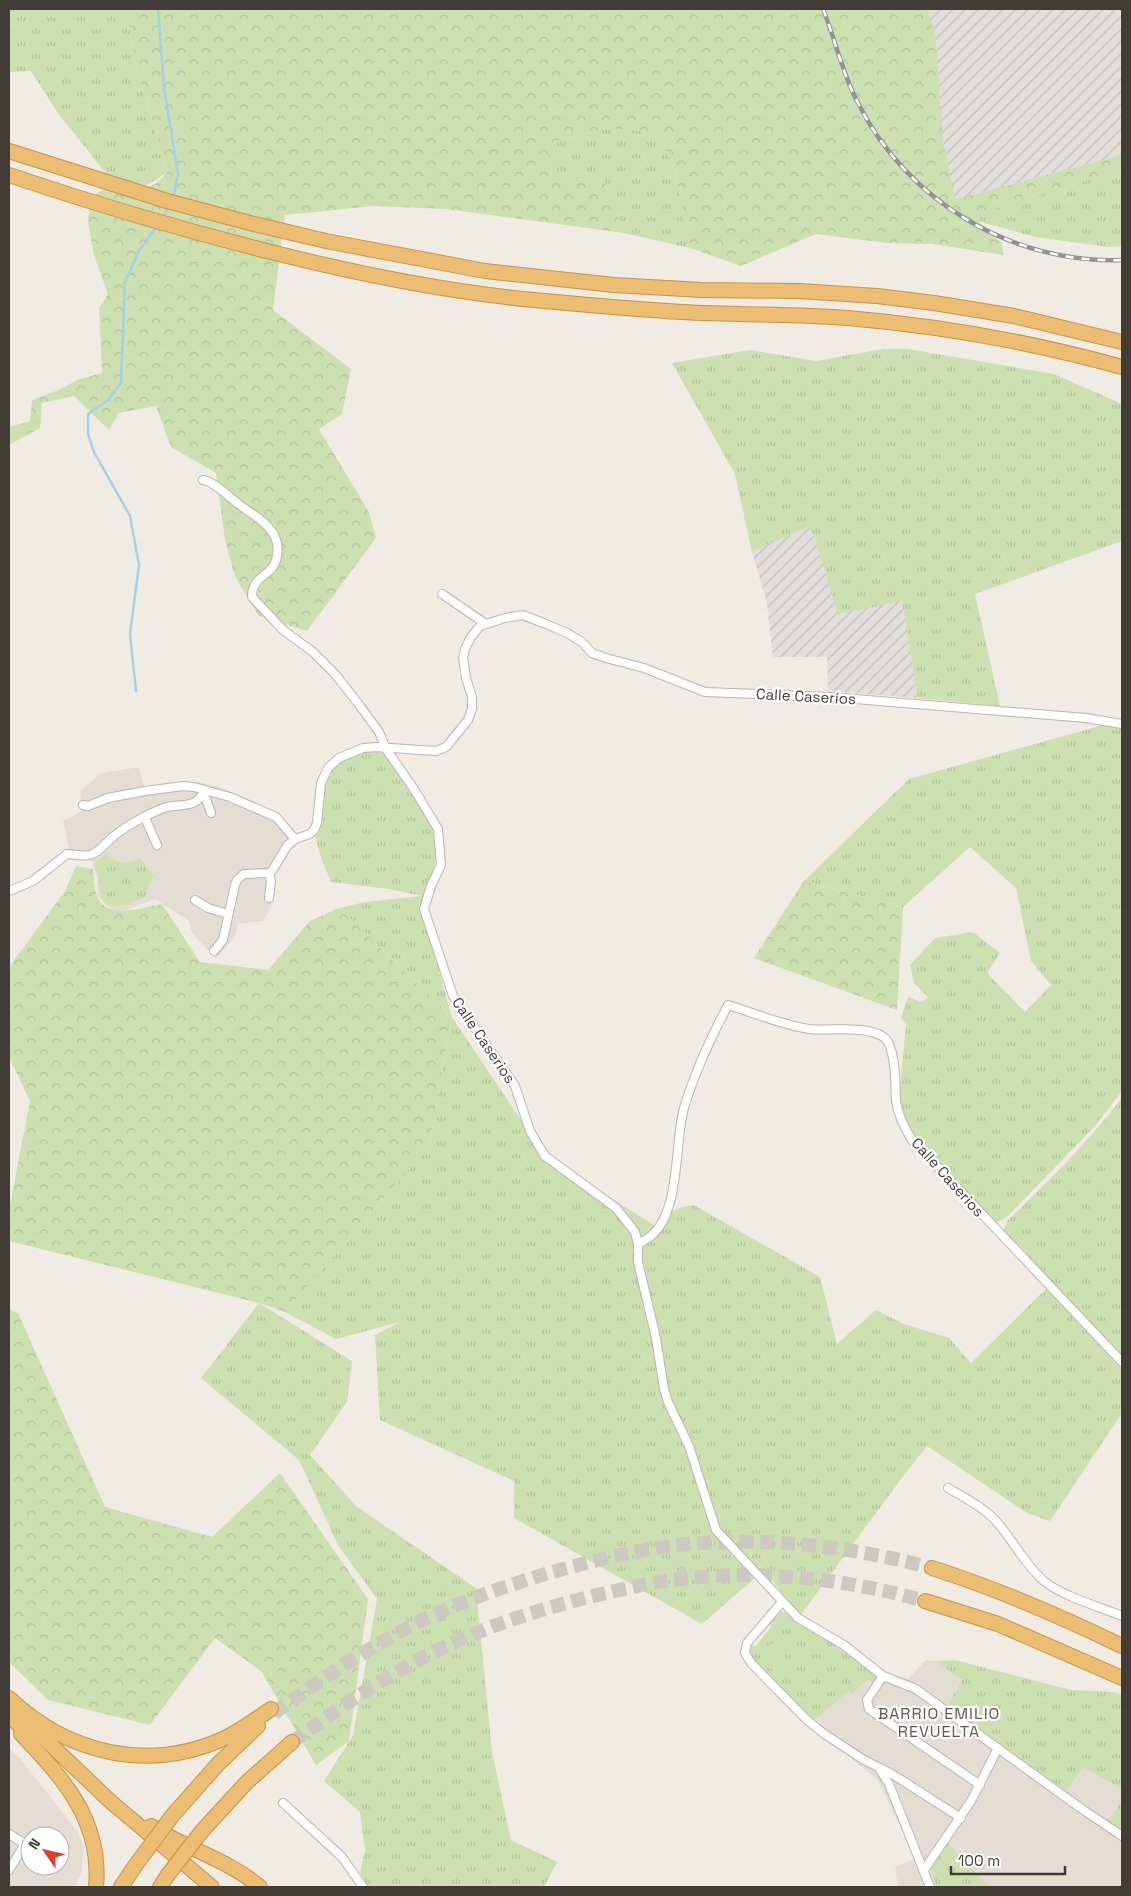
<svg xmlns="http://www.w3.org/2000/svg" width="1131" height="1896" font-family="'Space Grotesk',sans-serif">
	<defs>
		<pattern id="industrial-furrows" width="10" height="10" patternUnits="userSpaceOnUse" patternTransform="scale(1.25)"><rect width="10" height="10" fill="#e2ded9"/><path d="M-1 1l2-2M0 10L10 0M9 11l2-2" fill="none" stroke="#c3bfbb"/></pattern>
		<pattern id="grass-tufts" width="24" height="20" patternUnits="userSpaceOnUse" patternTransform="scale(1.25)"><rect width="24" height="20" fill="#cde0b2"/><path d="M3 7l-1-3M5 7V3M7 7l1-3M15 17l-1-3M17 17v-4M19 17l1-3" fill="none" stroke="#b1c19a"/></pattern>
		<pattern id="forest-crowns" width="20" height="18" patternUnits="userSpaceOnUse" patternTransform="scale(1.25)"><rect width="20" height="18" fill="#cde0b2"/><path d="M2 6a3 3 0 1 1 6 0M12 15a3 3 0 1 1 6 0" fill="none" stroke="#b1c19a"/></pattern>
	</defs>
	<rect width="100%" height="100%" fill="#f0ece4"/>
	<g fill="#e3ddd3" fill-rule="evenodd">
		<polygon points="138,767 145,787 178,783 197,782 219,787 277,813 294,831 297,842 276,872 274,902 263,921 238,924 234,938 216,959 192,933 189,921 155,899 127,910 114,910 106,905 98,896 97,877 91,860 71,856 63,821 82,811 80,791 101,773"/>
		<polygon points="926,1660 936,1661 962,1680 947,1705 1066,1791 1082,1768 1122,1789 1122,1801 1107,1822 1122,1832 1122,1887 898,1887 895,1866 916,1859 877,1779 807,1723 871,1663 881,1671 908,1679"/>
		<path d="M 9,1748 L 22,1761 L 77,1831 L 84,1847 L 81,1873 L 75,1887 L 9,1887 ZM 30,1836 L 60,1836 L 60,1866 L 30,1866 Z"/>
	</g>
	<g fill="url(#industrial-furrows)">
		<polygon points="927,9 1122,9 1122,155 955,199 943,140"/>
		<polygon points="808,527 815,538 902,600 918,698 828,691 827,657 773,657 767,603 752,552"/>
	</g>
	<g fill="url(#grass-tufts)">
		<polygon points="9,9 126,9 136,64 167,173 147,185 113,182 57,112 31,71 9,72"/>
		<polygon points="609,128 658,132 675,170 690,248 624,233 604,180 553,179 547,144"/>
		<polygon points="1122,170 1122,246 1108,247 1035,237 978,221 983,212 1052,191 1067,202 1064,189 1072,185"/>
		<polygon points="883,349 908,349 1054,374 1122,404 1122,541 975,594 1000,706 918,698 902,601 838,614 815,538 808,527 752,552 735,474 672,363 750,350 816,361"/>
		<polygon points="1103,724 1122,728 1122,1091 1094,1127 1008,1216 1000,1221 994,1222 913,1137 903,1117 899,1098 906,1024 901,1018 908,997 922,1002 928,997 914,983 910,965 935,938 973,932 1000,953 987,973 1025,1012 1051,985 1031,961 1016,888 970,847 903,907 804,881 909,779 1096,727"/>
		<path d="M 375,750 L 389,756 L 421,804 L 436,835 L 437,858 L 424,897 L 427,929 L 452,1017 L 545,1156 L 660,1229 C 670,1210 672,1209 694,1205 L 820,1277 L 837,1344 L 876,1310 L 904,1324 L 949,1338 L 971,1363 L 1046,1289 L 1122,1369 L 1122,1413 L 1050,1521 L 1027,1513 L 927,1446 L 904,1475 L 800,1616 L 764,1570 L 702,1624 L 514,1518 L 514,1481 L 380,1420 L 375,1335 L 400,1322 L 336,1339 L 285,1312 L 429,1146 L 452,1017 L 339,908 L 365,902 L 422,896 L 389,889 L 331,882 L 321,858 L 315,835 L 318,831 C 327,786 317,758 375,750 Z"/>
		<path d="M 107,853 C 115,865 129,865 140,858 L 153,876 L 145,897 L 125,905 L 111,906 L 106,904 L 101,897 L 99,876 L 93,865 Z"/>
		<path d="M 1122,1098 L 1122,1357 L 1003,1232 L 1007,1221 C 1049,1181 1087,1143 1122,1098 Z"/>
		<polygon points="259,1303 352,1361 347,1402 310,1455 357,1507 476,1588 492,1752 511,1840 557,1862 544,1887 368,1887 360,1873 365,1850 360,1812 324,1781 353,1735 377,1599 338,1545 299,1460 201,1378"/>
		<path d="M 782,1611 L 785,1612 L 798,1624 L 829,1641 L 877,1676 L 874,1681 C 864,1677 858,1688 853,1695 L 849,1691 L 813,1721 L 749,1656 L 751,1644 L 755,1647 L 771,1627 L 769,1624 Z"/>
		<polygon points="955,1660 1071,1690 1114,1692 1122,1695 1122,1789 1083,1768 1066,1791 947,1706 962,1680 936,1661"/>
		<polygon points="1122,1801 1122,1832 1107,1822"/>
		<polygon points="948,1844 981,1879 994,1887 936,1887 931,1869"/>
	</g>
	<g fill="url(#forest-crowns)">
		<path d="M 126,9 L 927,9 L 935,33 L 943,140 L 955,199 L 1122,155 L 1122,170 L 1072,185 L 1064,189 L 1067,203 L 1056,201 L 1052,192 L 983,212 L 978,221 L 1002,243 L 1003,255 L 932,244 L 887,243 L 816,234 L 741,266 L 690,248 L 675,170 L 658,132 L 609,128 L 547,144 L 553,179 L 604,180 L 624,233 L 446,209 L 373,206 L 285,215 L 273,310 L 351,369 L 342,414 L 319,429 L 369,512 L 376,538 L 307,631 L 259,616 L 235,577 L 225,540 L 216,473 L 171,447 L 156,406 L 119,413 L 109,430 L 74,396 L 42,403 L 40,428 L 9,445 L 9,427 L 30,421 L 32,400 L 61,389 L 77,380 L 102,373 L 99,308 L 108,294 L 94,255 L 88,222 L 90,198 C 96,194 105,187 112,187 C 140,185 144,198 167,173 L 136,64 Z"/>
		<path d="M 76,866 L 93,869 C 94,877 94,886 96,893 C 104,922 143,907 162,904 L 200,962 L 268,970 L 310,921 L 339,908 L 452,1017 L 429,1146 L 285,1312 L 259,1303 L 9,1241 L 9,1210 L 30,1101 L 9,1057 L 9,967 L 65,891 Z"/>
		<polygon points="804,881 903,907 897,1010 754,958"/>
		<polygon points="9,1309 18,1313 105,1507 212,1537 280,1473 368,1599 349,1741 316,1765 261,1671 215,1638 150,1725 48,1700 9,1662"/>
	</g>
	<polygon fill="#cde0b2" points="778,1641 792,1672 776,1679 762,1648"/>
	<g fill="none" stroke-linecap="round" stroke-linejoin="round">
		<g stroke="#a7cfe6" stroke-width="2.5">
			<polyline points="158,9 164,88 178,174 173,199"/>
			<polyline points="162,218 170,206"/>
			<polyline points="136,691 130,634 139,565 130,516 94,452 88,434 88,414 108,400 121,383 125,282 139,251 156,227"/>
		</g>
		<g stroke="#cdc9c1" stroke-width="14" stroke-dasharray="14 7" stroke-linecap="butt">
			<path d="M 274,1713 C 326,1676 380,1639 438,1613 C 475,1596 513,1584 552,1572 C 593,1561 635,1550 678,1545 C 763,1536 850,1546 932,1568"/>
			<path d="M 292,1742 C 343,1705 395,1669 453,1643 C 496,1623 542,1609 589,1597 C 619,1590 650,1582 681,1579 C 763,1569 846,1579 925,1601"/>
		</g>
		<defs>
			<g id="minor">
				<path d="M 203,480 C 214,481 231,499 241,506 C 258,518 282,530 277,556 C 276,562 273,568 268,572 C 259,579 252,584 252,597 L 283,630 L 313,652 L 335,674 L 360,706 L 379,732 L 386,749 L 414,789 L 438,829 L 441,865 L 431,886 L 424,909 L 453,996 L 515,1086 L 530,1131 L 545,1156 L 616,1208 L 635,1232 L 638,1244 L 638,1262 L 656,1338 L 664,1389 L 668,1402 L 689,1446 L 716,1530 L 798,1618 L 844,1645 L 883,1676 L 916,1689 L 1079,1807 L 1122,1836"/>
				<polyline points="442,594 486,624"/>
				<polyline points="203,795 206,799 211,813"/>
				<polyline points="83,805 88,806 108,798 145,791 183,786 194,787 230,797 276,817 295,839"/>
				<polyline points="145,818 157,845"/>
				<path d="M 9,891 L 33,881 L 67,854 C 74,854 83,857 90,855 C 100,852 106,842 114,836 C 126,826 146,815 161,809 C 177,802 196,811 204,791"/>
				<polyline points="269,898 271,882 269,873"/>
				<polyline points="195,900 208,908 228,914"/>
				<polyline points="214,951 223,940 235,885 237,880 244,874 269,873 272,871 287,846 295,839 310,834 314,830 317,823 321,783 328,768 339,758 363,748 376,747 436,751 446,747 468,720 472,709 472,697 466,678 463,658 465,649 471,637 480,626 505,618 523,615 546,624 567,633 582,642 592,653 606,658 644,668 705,692 831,697 1086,718 1122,724"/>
				<path d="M 638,1244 C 642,1242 647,1239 651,1236 C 681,1211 674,1144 684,1108 C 695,1071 710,1039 728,1005 C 754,1013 782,1025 809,1029 C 828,1031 848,1027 867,1031 C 876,1033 885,1035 889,1044 C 896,1061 895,1083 896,1101 C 898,1115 905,1129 912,1140 L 1122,1362"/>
				<path d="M 948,1488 C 965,1498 983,1507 996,1521 C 1013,1540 1025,1565 1044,1581 C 1062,1596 1100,1607 1122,1616"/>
				<polyline points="782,1602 747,1643 745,1653 751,1663 806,1719 823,1733 864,1760 892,1774 961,1818"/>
				<polyline points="883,1676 867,1700 869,1709 980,1785"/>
				<polyline points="879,1768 889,1784 930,1887"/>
				<polyline points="283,1803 342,1857 363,1887"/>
				<polyline points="9,1834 25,1844 9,1870"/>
				<polyline points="924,1870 971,1801 998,1748"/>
			</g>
			<g id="motorway">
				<polyline points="9,151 167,201 250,223 326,241 485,271 614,285 702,290 799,291 877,296 934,303 1014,316 1122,342"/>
				<path d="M 9,175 C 95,204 183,230 271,252 C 354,273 438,290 523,299 C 576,304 629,309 682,312 C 737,315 793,314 848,318 C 941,326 1032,342 1122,367"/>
				<path d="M 932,1568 C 998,1589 1060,1616 1122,1646"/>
				<polyline points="925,1601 998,1624 1122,1678"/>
				<path d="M 9,1698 C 68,1754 149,1773 225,1738 C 241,1730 256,1719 271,1709"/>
				<polyline points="9,1715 32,1738"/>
				<polyline points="29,1724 111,1802 212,1887"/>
				<path d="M 21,1734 C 64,1779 102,1821 96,1887"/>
				<polyline points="172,1816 218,1764 258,1726"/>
				<path d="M 151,1826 C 186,1849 229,1860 260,1887"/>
				<polyline points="202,1831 246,1783 292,1742"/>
				<polyline points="121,1887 135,1866"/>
				<polyline points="160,1887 167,1876"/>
			</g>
		</defs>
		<use href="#minor" stroke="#bdb6ab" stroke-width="10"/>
		<use href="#motorway" stroke="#c99245" stroke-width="16"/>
		<use href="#minor" stroke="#fff" stroke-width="8"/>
		<use href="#motorway" stroke="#ecbe73" stroke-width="14"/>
		<defs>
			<path id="rail" d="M 823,9 C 835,39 842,72 857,101 C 906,201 1012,264 1122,260"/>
		</defs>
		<use href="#rail" stroke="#939393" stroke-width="4.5"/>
		<use href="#rail" stroke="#fff" stroke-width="2.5" stroke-dasharray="8" stroke-linecap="butt"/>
		<defs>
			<g id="motorway-bridge">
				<polyline points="135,1866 172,1816"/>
				<polyline points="167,1876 202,1831"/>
			</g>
		</defs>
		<use href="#motorway-bridge" stroke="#c99245" stroke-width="16" stroke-linecap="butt"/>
		<use href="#motorway-bridge" stroke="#ecbe73" stroke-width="14"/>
	</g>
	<g text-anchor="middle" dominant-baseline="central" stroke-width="4.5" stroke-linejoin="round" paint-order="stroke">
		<g font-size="15" fill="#413c35" stroke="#fff">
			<text transform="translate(806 696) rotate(3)">Calle Caseríos</text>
			<text transform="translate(484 1040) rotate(56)">Calle Caserios</text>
			<text transform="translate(948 1177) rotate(48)">Calle Caserios</text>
		</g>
		<g font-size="16" letter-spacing="1" fill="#63594e" stroke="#fff">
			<text x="939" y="1713">BARRIO EMILIO<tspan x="939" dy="18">REVUELTA</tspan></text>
		</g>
	</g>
	<rect width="1131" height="1896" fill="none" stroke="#413c35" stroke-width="20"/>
	<g transform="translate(45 1851) rotate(304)"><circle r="24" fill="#ffffff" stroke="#b3b1ae"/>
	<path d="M0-4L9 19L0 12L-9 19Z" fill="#e03e2c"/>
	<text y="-8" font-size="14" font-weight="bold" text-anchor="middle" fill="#413c35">N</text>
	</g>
	<path d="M951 1866v8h114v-8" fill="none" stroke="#413c35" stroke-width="2.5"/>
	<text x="958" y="1866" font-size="15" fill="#413c35" stroke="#ffffff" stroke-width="4" paint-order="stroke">100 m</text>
</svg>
